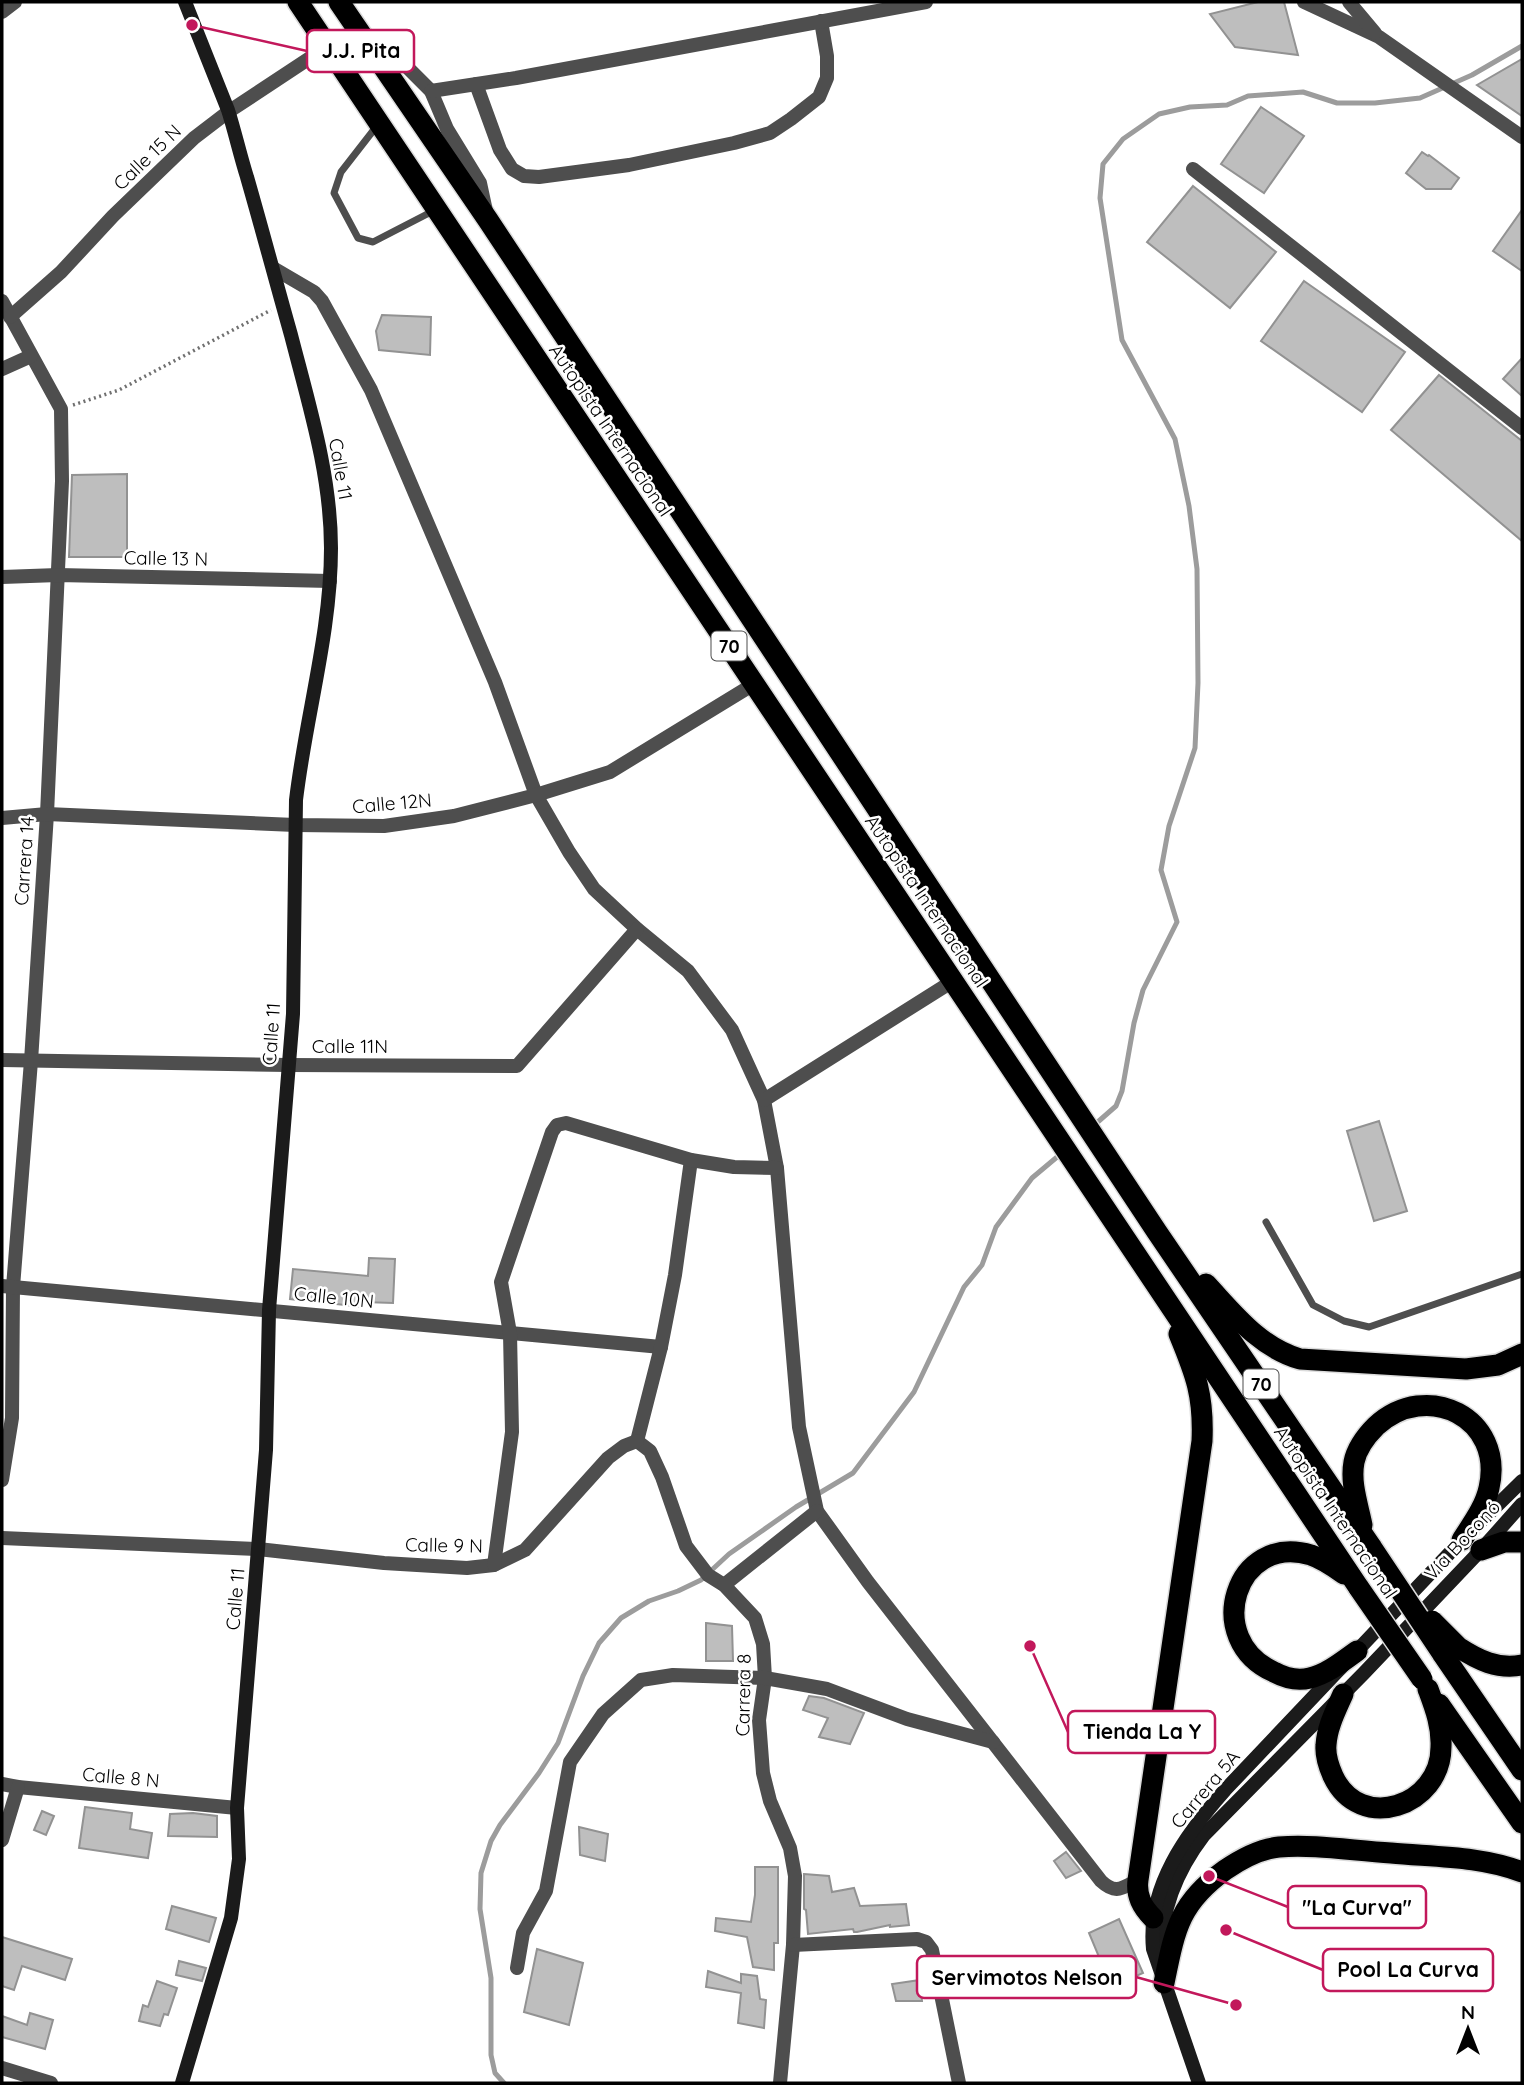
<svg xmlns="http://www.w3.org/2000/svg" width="1524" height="2085" font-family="Quicksand,sans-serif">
	<rect width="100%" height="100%" fill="#fff"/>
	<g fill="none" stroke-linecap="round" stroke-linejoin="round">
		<g stroke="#9c9c9c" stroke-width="5">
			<polyline points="1092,1127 1116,1106 1122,1091 1134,1023 1143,990 1177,922 1161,870 1169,826 1195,748 1198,683 1197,569 1189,506 1175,439 1122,340 1100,198 1103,164 1123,139 1159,114 1190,107 1227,105 1248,96 1303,92 1337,103 1375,103 1420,98 1472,75 1522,46"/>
			<polyline points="504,2083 495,2073 491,2055 491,1978 480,1909 481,1873 491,1841 500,1825 539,1773 558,1743 583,1676 599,1643 621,1618 649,1601 678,1591 701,1580 729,1554 796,1507 853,1473 914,1392 964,1287 982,1265 996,1227 1032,1178 1063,1152"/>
		</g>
	</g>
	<g fill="#bebebe" stroke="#929292" stroke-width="2">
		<polygon points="1258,2 1284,2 1298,55 1235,47 1210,14"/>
		<polygon points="1522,59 1522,116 1477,85"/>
		<polygon points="1261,107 1304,136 1264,193 1221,164"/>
		<polygon points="1422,152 1428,156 1429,155 1459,178 1451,189 1426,189 1406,173"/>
		<polygon points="1193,186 1276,252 1230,308 1147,242"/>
		<polygon points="1522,210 1522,271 1493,251"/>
		<polygon points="1304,281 1405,352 1362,412 1261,341"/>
		<polygon points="382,315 431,317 430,355 379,350 376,331"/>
		<polygon points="1522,358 1522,396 1503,379"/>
		<polygon points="1439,375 1522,441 1522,541 1391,430"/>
		<polygon points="127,474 127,557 69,557 72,475"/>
		<polygon points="1379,1121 1407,1211 1374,1221 1347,1131"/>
		<polygon points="369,1258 395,1259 393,1303 363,1302 363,1307 290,1299 293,1269 368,1276"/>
		<polygon points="706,1623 732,1626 733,1661 706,1661"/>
		<polygon points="809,1696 824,1698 864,1713 850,1744 819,1737 828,1718 803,1710"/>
		<polygon points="85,1807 132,1813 130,1829 152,1833 148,1858 79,1848"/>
		<polygon points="42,1811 54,1816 46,1835 34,1830"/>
		<polygon points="193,1813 217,1816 217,1837 168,1836 170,1814"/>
		<polygon points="579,1827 608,1834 605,1861 580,1855"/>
		<polygon points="1066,1852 1081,1871 1066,1878 1054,1861"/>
		<polygon points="755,1867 778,1867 778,1943 774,1943 774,1970 753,1967 747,1937 715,1931 716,1918 751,1922 755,1895"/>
		<polygon points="804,1874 829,1876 832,1892 854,1888 860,1906 906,1904 909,1925 890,1927 890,1925 857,1932 854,1932 853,1929 808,1934 806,1910 804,1909"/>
		<polygon points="172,1906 216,1918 209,1942 166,1929"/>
		<polygon points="1119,1919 1143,1973 1102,1991 1092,1969 1102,1964 1089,1933"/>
		<polygon points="2,1937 72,1959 65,1980 22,1966 14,1990 2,1986"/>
		<polygon points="537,1949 583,1963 569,2025 524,2012"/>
		<polygon points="179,1961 206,1968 202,1981 176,1975"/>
		<polygon points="708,1971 741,1983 741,1974 757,1976 760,1999 766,2000 764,2028 738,2023 741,1993 706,1987"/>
		<polygon points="920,1980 922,2001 896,2001 892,1984"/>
		<polygon points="157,1981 177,1988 168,2015 164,2014 160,2026 139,2021 143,2005 148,2007"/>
		<polygon points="30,2013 53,2020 45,2049 2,2037 2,2016 27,2025"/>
	</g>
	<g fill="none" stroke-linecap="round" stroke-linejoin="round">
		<defs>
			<g id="highway">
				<polyline points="298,2 1359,1588"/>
				<polyline points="339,2 488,220 1157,1232 1372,1548"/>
				<path d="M 1206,1284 C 1234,1314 1259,1347 1300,1359 L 1466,1369 L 1498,1365 L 1522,1354"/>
				<path d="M 1362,1525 C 1358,1505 1350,1483 1354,1462 C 1357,1447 1366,1436 1376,1426 C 1427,1379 1505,1418 1489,1488 C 1485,1507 1472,1524 1462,1540"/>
				<polyline points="1481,1550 1504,1542 1522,1542"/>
				<path d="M 1344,1574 C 1333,1566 1323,1559 1311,1555 C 1235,1532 1202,1640 1274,1672 C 1285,1678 1298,1681 1310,1678 C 1327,1674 1343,1661 1357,1651"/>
				<path d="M 1458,1647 C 1478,1660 1498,1670 1522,1665"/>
				<polyline points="1442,1653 1522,1770"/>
				<path d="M 1343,1694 C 1336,1710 1327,1727 1326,1745 C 1325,1756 1329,1767 1333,1776 C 1360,1834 1441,1806 1441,1747 C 1442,1726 1435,1708 1428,1689"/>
				<polyline points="1439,1704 1522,1823"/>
				<path d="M 1153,1918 C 1142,1907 1136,1896 1138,1880 L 1202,1441 C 1204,1396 1196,1375 1179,1334"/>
				<path d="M 1164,1983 C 1175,1929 1179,1903 1225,1870 C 1241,1859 1259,1849 1279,1847 C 1315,1844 1354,1851 1391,1853 C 1434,1857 1481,1856 1522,1872"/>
			</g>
		</defs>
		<use href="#highway" stroke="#dbdbdb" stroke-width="24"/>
		<polyline stroke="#707070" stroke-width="3.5" stroke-dasharray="2 3.5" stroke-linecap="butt" points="73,405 119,390 271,310"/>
		<g stroke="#4e4e4e" stroke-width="7">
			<polyline points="376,127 341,172 334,193 358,238 373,242 435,210"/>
			<polyline points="1266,1222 1313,1305 1344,1321 1369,1327 1522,1274"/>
		</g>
		<g stroke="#4e4e4e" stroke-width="14">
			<polyline points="1304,2 1379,37 1522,137"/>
			<polyline points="1349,2 1375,33"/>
			<polyline points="2,12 15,2"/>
			<polyline points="364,35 386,46 431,91 447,129 480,183 486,211"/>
			<polyline points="476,84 500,150 512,169 524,176 539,177 629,165 734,143 770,133 791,119 819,97 827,78 827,56 821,21"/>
			<polyline points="431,91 516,78 926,2"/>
			<polyline points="1193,169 1522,428"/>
			<path d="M 273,268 L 314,292 L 322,301 L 371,390 L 495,682 L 536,795 L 569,852 L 594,889 L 637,929 L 688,971 L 732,1030 L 764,1100 L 777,1168 L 799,1427 L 817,1511 L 868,1582 L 1101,1881 C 1116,1895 1122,1888 1138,1880"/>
			<polyline points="2,301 61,409 62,481 47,814 31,1061 13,1287 12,1418 2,1480"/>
			<polyline points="10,317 61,272 113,216 194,138 228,112 328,46"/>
			<polyline points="2,369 31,356"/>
			<polyline points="2,577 58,575 330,581"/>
			<polyline points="2,818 47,814 295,825 384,826 454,816 536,795 610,772 754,684"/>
			<polyline points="2,1060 288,1065 517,1066 637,929"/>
			<polyline points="764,1100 953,981"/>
			<polyline points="2,1286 661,1347"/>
			<polyline points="637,1441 650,1451 662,1477 686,1546 708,1575 724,1585 755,1618 763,1644 765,1678 759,1720 763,1773 770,1801 790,1848 795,1876 793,1945 780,2083"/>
			<polyline points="637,1441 661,1347 675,1275 691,1160"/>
			<polyline points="2,1538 258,1549 384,1563 467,1568 494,1565 525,1550 608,1458 624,1446 637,1441"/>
			<polyline points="494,1565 512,1432 510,1333 501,1282 552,1132 557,1125 566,1123 691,1160 734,1167 777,1168"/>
			<polyline points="724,1585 817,1511"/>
			<polyline points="2,1784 18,1787 237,1808"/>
			<polyline points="2,1840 18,1787"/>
			<polyline points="793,1945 917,1939 926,1942 932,1950 959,2083"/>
			<polyline points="517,1968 523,1933 546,1891 570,1762 603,1714 641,1680 673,1675 765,1678 827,1689 907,1719 993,1742"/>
			<polyline points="2,2068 51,2083"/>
		</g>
		<g stroke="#1b1b1b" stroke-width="14">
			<path d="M 1161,1953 C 1161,1909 1178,1869 1204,1835 L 1364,1673 L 1481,1550 L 1522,1504"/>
			<path d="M 182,2083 L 231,1918 L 239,1859 L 237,1808 L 266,1450 L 269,1310 L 293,1014 L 296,800 C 306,715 331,633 331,548 C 331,475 309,405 291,335 C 276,282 262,229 247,177 C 240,155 235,132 228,110 C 214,74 199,38 185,2"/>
			<path d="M 1199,2083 L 1153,1949 C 1147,1887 1186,1834 1225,1790 L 1462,1540 L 1522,1481"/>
		</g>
		<use href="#highway" stroke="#000" stroke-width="21"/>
		<defs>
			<g id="highway-bridge">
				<polyline points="1372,1548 1442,1653"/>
				<polyline points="1359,1588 1422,1679"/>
				<polyline points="1432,1621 1458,1647"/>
			</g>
		</defs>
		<use href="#highway-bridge" stroke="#dbdbdb" stroke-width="24" stroke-linecap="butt"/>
		<use href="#highway-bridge" stroke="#000" stroke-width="21"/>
	</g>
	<g text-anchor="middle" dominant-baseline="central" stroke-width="5" stroke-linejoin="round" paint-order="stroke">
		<g fill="#fff" stroke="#4c4c4c" stroke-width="2">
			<rect x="711.5" y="631.5" width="35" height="29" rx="5"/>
			<rect x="1243.5" y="1369.5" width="35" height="29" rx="5"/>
		</g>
		<g font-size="18" font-weight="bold" fill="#000">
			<text x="729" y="646">70</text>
			<text x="1261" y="1384">70</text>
		</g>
		<g font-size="19" fill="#000" stroke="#fff">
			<text transform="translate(147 157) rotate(-44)">Calle 15 N</text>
			<text transform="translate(611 430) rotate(56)">Autopista Internacional</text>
			<text transform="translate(341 469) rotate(80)">Calle 11</text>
			<text transform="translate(166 558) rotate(1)">Calle 13 N</text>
			<text transform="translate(392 803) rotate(-5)">Calle 12N</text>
			<text transform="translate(24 861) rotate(-86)">Carrera 14</text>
			<text transform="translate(927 901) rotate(56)">Autopista Internacional</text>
			<text transform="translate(271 1034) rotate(-86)">Calle 11</text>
			<text x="350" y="1046">Calle 11N</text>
			<text transform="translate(334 1297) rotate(6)">Calle 10N</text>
			<text transform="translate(1336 1512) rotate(56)">Autopista Internacional</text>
			<text transform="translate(1462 1540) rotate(-47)">Vía Boconó</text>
			<text transform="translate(444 1545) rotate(1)">Calle 9 N</text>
			<text transform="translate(235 1599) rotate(-85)">Calle 11</text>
			<text transform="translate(743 1695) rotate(-89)">Carrera 8</text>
			<text transform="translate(121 1777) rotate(5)">Calle 8 N</text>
			<text transform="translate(1205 1789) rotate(-50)">Carrera 5A</text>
		</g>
	</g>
	<path fill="none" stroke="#c2185b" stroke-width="2.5" d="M192 25L307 51M1030 1646L1068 1732M1209 1876L1288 1907M1226 1930L1323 1970M1236 2005L1136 1977"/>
	<g fill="#c2185b" stroke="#fff" stroke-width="2.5">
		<circle cx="192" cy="25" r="7"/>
		<circle cx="1030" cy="1646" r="7"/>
		<circle cx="1209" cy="1876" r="7"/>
		<circle cx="1226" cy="1930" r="7"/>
		<circle cx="1236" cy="2005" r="7"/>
	</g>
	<g fill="#fff" stroke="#c2185b" stroke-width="2.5">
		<rect x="307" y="30" width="107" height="42" rx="7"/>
		<rect x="1068" y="1711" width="147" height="42" rx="7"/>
		<rect x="1288" y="1886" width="138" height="42" rx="7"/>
		<rect x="1323" y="1949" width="170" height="42" rx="7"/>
		<rect x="917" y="1956" width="219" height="42" rx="7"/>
	</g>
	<g font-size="21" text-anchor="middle" font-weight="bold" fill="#000">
		<text x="361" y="58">J.J. Pita</text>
		<text x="1142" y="1739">Tienda La Y</text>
		<text x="1357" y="1915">"La Curva"</text>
		<text x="1408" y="1977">Pool La Curva</text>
		<text x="1027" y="1985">Servimotos Nelson</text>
	</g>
	<rect width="1524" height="2085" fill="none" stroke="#000000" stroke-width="7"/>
	<g transform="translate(1468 2029)" stroke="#ffffff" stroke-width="5" paint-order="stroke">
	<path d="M0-5L12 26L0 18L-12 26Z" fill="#000000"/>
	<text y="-10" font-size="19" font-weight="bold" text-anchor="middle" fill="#000000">N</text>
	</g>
</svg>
